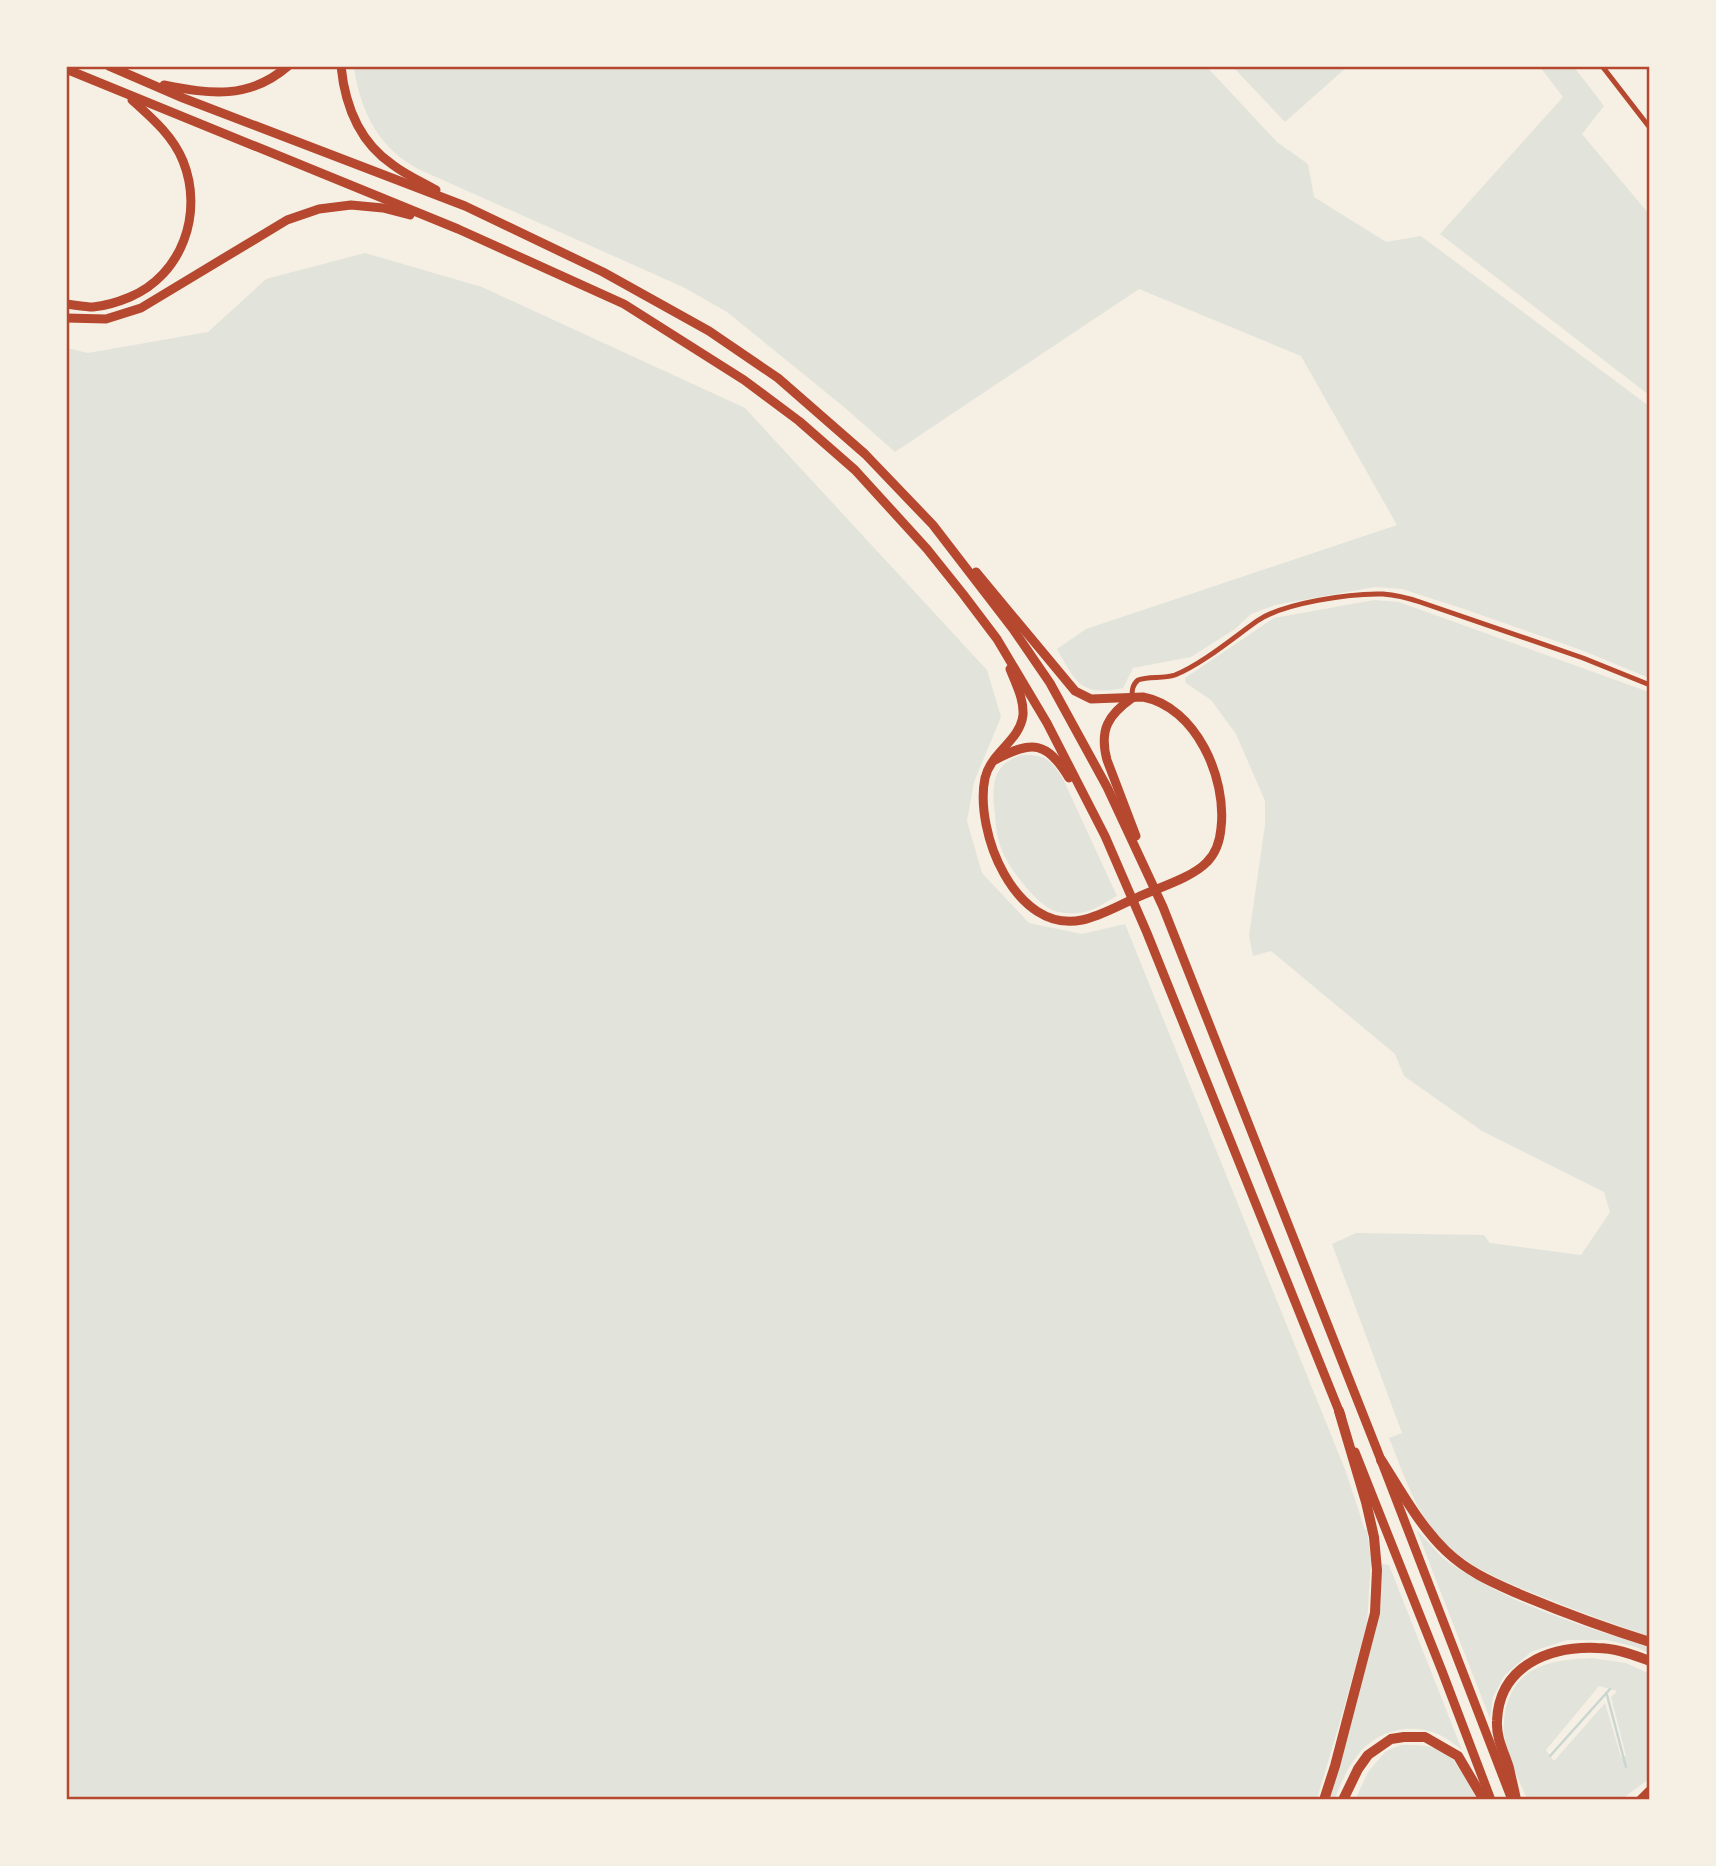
<svg xmlns="http://www.w3.org/2000/svg" width="1716" height="1866" font-family="'Alegreya Sans',sans-serif">
	<rect width="100%" height="100%" fill="#f6efe4"/>
	<g fill="#e2e4dc" fill-rule="evenodd">
		<path d="M 354,67 L 1207,67 L 1277,142 L 1308,164 L 1314,197 L 1386,242 L 1421,236 L 1649,406 L 1649,678 L 1584,651 L 1467,610 L 1402,589 L 1375,587 L 1275,605 L 1251,614 L 1235,629 L 1191,657 L 1133,668 L 1123,688 C 1080,697 1076,682 1057,649 L 1086,629 L 1397,525 L 1301,356 L 1139,289 L 895,452 L 844,407 L 727,312 L 683,287 L 418,169 C 410,164 401,159 394,152 C 370,130 358,98 354,67 Z"/>
		<polygon points="1233,67 1347,67 1285,122"/>
		<polygon points="1540,67 1574,67 1604,106 1582,134 1649,214 1649,395 1440,234 1563,97"/>
		<polygon points="365,253 482,287 745,408 987,670 1001,717 974,782 967,821 982,873 1029,923 1082,934 1125,924 1346,1472 1365,1530 1367,1530 1371,1561 1367,1623 1344,1708 1317,1799 67,1799 67,348 88,353 208,332 266,279"/>
		<path d="M 1374,600 L 1399,602 L 1649,692 L 1649,1636 C 1615,1625 1581,1612 1548,1599 C 1508,1583 1460,1566 1433,1530 C 1412,1503 1402,1469 1389,1438 L 1402,1433 L 1332,1244 L 1356,1233 L 1484,1235 L 1490,1243 L 1581,1255 L 1610,1212 L 1604,1192 L 1482,1131 L 1404,1076 L 1395,1054 L 1271,951 L 1253,956 L 1249,936 L 1265,825 L 1265,801 L 1236,734 L 1211,700 L 1186,683 L 1185,678 L 1274,618 Z"/>
		<path d="M 1022,755 C 1045,754 1051,760 1063,779 L 1117,896 C 1105,902 1093,912 1079,913 C 1071,914 1059,913 1052,910 C 1035,902 1007,866 1001,848 C 997,838 996,827 995,816 C 992,789 990,764 1022,755 Z"/>
		<path d="M 1417,1531 C 1428,1539 1435,1553 1447,1561 C 1506,1603 1581,1626 1649,1647 L 1649,1653 L 1636,1647 L 1607,1640 L 1567,1640 L 1531,1652 L 1504,1676 L 1493,1697 L 1490,1719 Z"/>
		<path d="M 1382,1564 L 1389,1565 L 1462,1750 C 1455,1745 1448,1739 1440,1735 C 1410,1722 1377,1730 1357,1756 C 1347,1768 1340,1785 1335,1799 L 1329,1800 L 1353,1716 L 1381,1606 Z"/>
		<path d="M 1592,1658 L 1626,1663 L 1650,1674 L 1649,1779 L 1622,1799 L 1527,1799 C 1520,1783 1512,1766 1507,1749 C 1498,1719 1507,1680 1539,1667 C 1556,1660 1574,1659 1592,1658 ZM 1599,1686 L 1617,1691 L 1611,1697 L 1626,1756 L 1621,1757 L 1605,1703 L 1554,1761 L 1546,1750 Z"/>
		<path d="M 1401,1745 C 1451,1743 1456,1761 1477,1799 L 1355,1800 L 1368,1772 L 1386,1751 Z"/>
	</g>
	<g fill="none" stroke-linecap="round" stroke-linejoin="round">
		<g stroke="#c9d6d2" stroke-width="2.5">
			<polyline points="1607,1695 1626,1767"/>
			<polyline points="1550,1756 1610,1689"/>
		</g>
		<g stroke="#b5482f" stroke-width="5">
			<polyline points="1602,66 1650,128"/>
			<path d="M 1132,698 C 1132,691 1132,685 1138,680 C 1149,676 1163,679 1175,675 C 1202,664 1233,638 1257,621 C 1283,603 1351,593 1383,594 C 1396,595 1408,598 1420,602 L 1583,658 L 1650,685"/>
		</g>
		<g stroke="#b5482f" stroke-width="9">
			<polyline points="109,66 183,98 465,206 603,272 709,331 778,378 865,454 933,525 1013,629 1050,683 1107,787 1163,907 1381,1460 1512,1800"/>
			<path d="M 341,66 C 345,106 359,142 393,165 C 406,175 422,182 436,190"/>
			<polyline points="66,69 458,229 624,304 744,380 799,421 855,470 927,549 963,594 997,639 1047,723 1105,836 1147,933 1341,1416"/>
			<path d="M 164,85 C 210,94 249,100 288,66"/>
			<path d="M 66,304 C 75,305 85,307 93,307 C 106,306 118,302 130,297 C 182,275 204,213 183,161 C 173,136 152,118 132,100"/>
			<polyline points="66,318 106,319 141,308 287,220 319,209 351,205 383,208 410,215"/>
			<path d="M 976,572 L 1075,691 L 1091,699 L 1143,697 C 1196,707 1227,778 1221,828 C 1220,840 1216,853 1207,862 C 1192,878 1157,888 1136,898 C 1119,905 1101,916 1082,920 C 1015,934 974,831 985,778 C 991,752 1020,741 1023,715 C 1024,699 1016,684 1010,669"/>
			<path d="M 1132,698 C 1108,715 1099,730 1107,760 L 1136,836"/>
			<path d="M 995,760 C 1032,740 1047,741 1069,778"/>
			<polyline points="1355,1452 1442,1671 1491,1800"/>
		</g>
		<g stroke="#b5482f" stroke-width="10">
			<path d="M 1381,1460 C 1401,1491 1419,1525 1446,1551 C 1468,1572 1492,1582 1519,1594 C 1562,1612 1605,1628 1650,1642"/>
			<polyline points="1324,1800 1335,1766 1375,1613 1377,1570 1374,1537 1366,1502 1339,1411"/>
			<polyline points="1343,1800 1358,1769 1368,1755 1391,1739 1404,1737 1425,1737 1458,1756 1484,1800"/>
			<path d="M 1516,1800 C 1514,1789 1511,1778 1509,1768 C 1504,1752 1496,1738 1497,1721 C 1499,1666 1549,1646 1597,1648 C 1616,1648 1633,1655 1650,1661"/>
			<polyline points="1641,1800 1650,1791"/>
		</g>
	</g>
	<rect width="1716" height="1866" fill="none" stroke="#f6efe4" stroke-width="136"/>
	<rect x="68" y="68" width="1580" height="1730" fill="none" stroke="#b5482f" stroke-width="2.5"/>
</svg>
